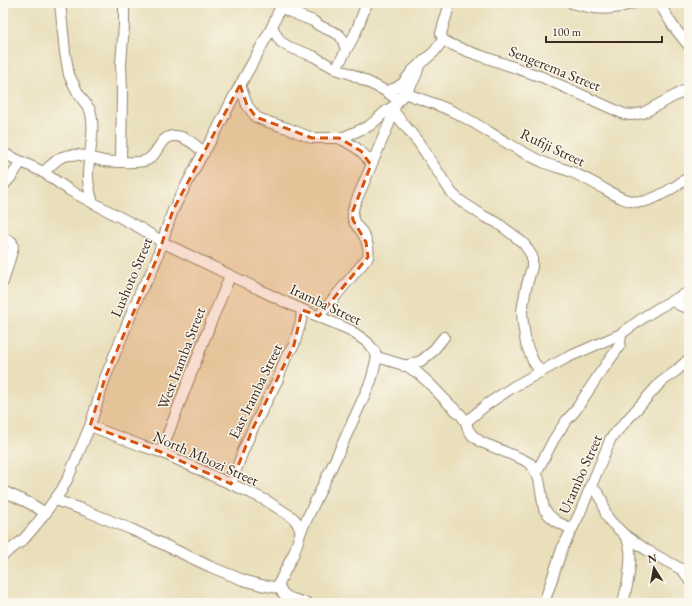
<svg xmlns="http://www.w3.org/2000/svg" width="692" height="606" font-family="'EB Garamond',serif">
	<rect width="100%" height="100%" fill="#fbf7ec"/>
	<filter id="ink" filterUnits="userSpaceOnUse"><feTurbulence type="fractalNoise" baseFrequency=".025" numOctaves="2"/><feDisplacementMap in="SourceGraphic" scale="8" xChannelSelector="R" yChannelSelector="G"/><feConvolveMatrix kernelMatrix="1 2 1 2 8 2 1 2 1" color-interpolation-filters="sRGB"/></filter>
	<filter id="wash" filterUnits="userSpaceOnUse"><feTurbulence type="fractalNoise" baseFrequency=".012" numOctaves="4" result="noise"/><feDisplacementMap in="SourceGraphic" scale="16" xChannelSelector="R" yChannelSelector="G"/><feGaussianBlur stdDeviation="0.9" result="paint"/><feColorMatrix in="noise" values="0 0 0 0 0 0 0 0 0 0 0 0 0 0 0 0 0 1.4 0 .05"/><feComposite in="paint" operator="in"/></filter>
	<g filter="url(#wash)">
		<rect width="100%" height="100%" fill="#e9dfbb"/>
	</g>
	<g filter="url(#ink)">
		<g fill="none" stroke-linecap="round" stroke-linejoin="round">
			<defs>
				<g id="minor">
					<path d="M 60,3 L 65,52 L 69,75 L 78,93 L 90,110 C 96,127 89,154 88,172 C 87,183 90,193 93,203"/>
					<polyline points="450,3 442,30 441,34 443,40 450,44 467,51 542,77 624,114 631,115 643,113 689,88"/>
					<path d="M 572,3 C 595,10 610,11 634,3"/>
					<polyline points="659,3 673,26 689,46"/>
					<polyline points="281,6 288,11 313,21 320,26 338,34 341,37 343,41 346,50"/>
					<polyline points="272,27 277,36 281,42 289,47 313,56 336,69 351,74 384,90 398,100"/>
					<polyline points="336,69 355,34 367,3"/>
					<polyline points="240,85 247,105 256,117 265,121 287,128 312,138 339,138 346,136 369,126 374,122 385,112 395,105"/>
					<polyline points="386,91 396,88 403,83 413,70 434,52 443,40"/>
					<path d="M 404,93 C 423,100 441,105 458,114 C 487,129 513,149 543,162 C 553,167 564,168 574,173 C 582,177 591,181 599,186 C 612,193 624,202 640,202 C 654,201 678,185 689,177"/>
					<polyline points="394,112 419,143 451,192 459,200 485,217 496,222 516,237 524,244 532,256 532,267 526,288 522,311 523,324 526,344 533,361 541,372"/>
					<path d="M 339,138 C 352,145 365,151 371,165"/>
					<path d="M 3,153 L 43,172 L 69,190 L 142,229 L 162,242 L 287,303 L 350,330 L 367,342 L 375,352 L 377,357 L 371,381 L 336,458 L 301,531 L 294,553 L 279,583 C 279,598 296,600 307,603"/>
					<polyline points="121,162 122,91 121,64 124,25 124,3"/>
					<path d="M 43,172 C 49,168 55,160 62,157 C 76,151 90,158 104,161 C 112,162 136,163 144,161 C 159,158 158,134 176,136 C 187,137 196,145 204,153"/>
					<polyline points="3,186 11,177 21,162"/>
					<polyline points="3,238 12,242 13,248 3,282"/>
					<polyline points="673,301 681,306 689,308"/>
					<path d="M 319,316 L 368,257 C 370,249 366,239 362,232 C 359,228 354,224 353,219 C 352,215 353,210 354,206 L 394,112 C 395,102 398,101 405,93 C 412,85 417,76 419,65"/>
					<polyline points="377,357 407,366 419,374 429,383 449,404 461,415 466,422 468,429 472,435 481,442 522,459 531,464 539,479 544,509 549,515 557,522 572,529"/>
					<polyline points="404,366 421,361 432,352 444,337"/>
					<polyline points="466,422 486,405 513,387 566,358 621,334 644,317 660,307 689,292"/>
					<polyline points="90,426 142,446 161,452 213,476 251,493 267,501 292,517 296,521 301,531"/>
					<polyline points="161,452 211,322 230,276"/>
					<polyline points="536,473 554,439 566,421 575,411 598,376 616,351 620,344 621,334"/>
					<polyline points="231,484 243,451 253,428 278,379 286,357 294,345 301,321 302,310"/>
					<path d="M 591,485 C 594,489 598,493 601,498 C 604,504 604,512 608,518 C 613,526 622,530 627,539 C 635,554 627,587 623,603"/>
					<polyline points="3,491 29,503 46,513"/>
					<polyline points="55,500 84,510 133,530 211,567 243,580 261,585 279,588"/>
					<polyline points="625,535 648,551 681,569 685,573 689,580"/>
					<polyline points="3,555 23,540 36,525 61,491 68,478 90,426 105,378 142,288 149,277 157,258 162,242 173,210 201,157 217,130 232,100 272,27 282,3"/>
					<polyline points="544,603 562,549 579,515 611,438 660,383 676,371 689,359"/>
				</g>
			</defs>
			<use href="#minor" stroke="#92846c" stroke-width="12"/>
			<use href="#minor" stroke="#fff" stroke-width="10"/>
		</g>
	</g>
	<path fill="#d7540e" fill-opacity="0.2" stroke="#d7540e" stroke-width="3" stroke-dasharray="8 5" stroke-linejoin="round" d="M 240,85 L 247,105 L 256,117 L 312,138 L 339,138 L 361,151 L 371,165 L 352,213 L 353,220 L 366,242 L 368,257 L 319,316 L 302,310 L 294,345 L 253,428 L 231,484 L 161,452 L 90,426 L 105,378 L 157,258 L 173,210 Z"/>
	<g text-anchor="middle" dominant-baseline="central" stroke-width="3" stroke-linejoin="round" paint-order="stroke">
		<g font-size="15" fill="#3b2a1e" stroke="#fbf7ec">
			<text transform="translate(555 68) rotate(22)">Sengerema Street</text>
			<text transform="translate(553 147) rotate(25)">Rufiji Street</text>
			<text transform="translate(131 277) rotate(-67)">Lushoto Street</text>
			<text transform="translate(326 304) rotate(25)">Iramba Street</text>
			<text transform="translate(181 358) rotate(-69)">West Iramba Street</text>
			<text transform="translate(255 391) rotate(-64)">East Iramba Street</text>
			<text transform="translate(206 458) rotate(24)">North Mbozi Street</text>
			<text transform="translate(580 474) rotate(-66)">Urambo Street</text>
		</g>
	</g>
	<rect width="692" height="606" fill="none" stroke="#fbf7ec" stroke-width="16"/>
	<g transform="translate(654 568) rotate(349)" stroke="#fbf7ec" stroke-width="3" paint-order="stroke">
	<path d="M0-3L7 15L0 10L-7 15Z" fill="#3b2a1e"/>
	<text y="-6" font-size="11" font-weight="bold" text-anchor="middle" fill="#3b2a1e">N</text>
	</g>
	<path d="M546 36v6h116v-6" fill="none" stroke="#3b2a1e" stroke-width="2"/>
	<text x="552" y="36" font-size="12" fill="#3b2a1e" stroke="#fbf7ec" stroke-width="3" paint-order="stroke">100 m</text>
</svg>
